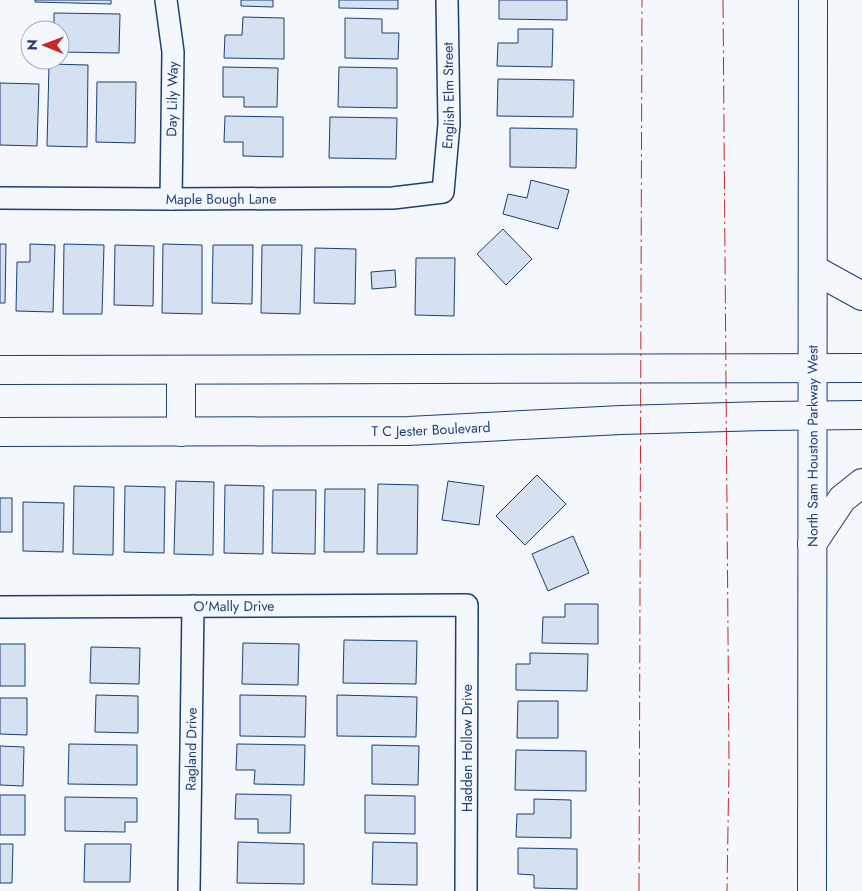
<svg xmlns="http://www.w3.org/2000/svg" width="862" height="891" font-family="Jost,sans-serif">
	<rect width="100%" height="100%" fill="#f4f7fb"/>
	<g fill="#d5e0f0" stroke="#1d3f73">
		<polygon points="35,0 111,0 111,4 35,2"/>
		<polygon points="241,0 273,0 273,7 241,6"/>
		<polygon points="339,0 398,0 398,9 339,8"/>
		<polygon points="499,0 567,0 567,20 499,19"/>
		<polygon points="54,13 120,14 119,53 60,52 60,30 54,30"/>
		<polygon points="243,17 284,18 284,59 224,58 225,35 242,35"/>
		<polygon points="345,18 382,19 382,33 399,33 398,59 345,58"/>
		<polygon points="518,29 553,29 552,67 497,66 498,43 518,43"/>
		<polygon points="49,64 88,65 87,147 47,146"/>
		<polygon points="223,67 278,68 277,107 244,107 244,97 223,97"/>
		<polygon points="339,67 397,68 397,108 338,107"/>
		<polygon points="498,79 574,80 573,117 497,116"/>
		<polygon points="97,82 136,82 135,143 96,142"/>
		<polygon points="0,83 39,84 37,146 0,145"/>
		<polygon points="225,116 283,117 283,157 243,156 243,142 224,142"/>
		<polygon points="330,117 397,118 396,159 329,158"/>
		<polygon points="510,128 577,129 576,168 510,167"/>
		<polygon points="531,180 569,190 558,229 503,214 508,194 527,198"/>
		<polygon points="503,229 532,259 506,285 477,254"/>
		<polygon points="0,244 6,244 5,303 0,303"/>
		<polygon points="30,244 55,245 53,312 16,311 17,262 30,262"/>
		<polygon points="64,244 104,245 102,314 63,314"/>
		<polygon points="163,244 202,245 202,314 162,313"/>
		<polygon points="115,245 154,246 153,306 114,305"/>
		<polygon points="213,245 253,245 252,304 212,303"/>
		<polygon points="262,245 302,245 300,314 261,313"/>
		<polygon points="315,248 356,249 355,304 314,303"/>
		<polygon points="416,258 455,258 454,316 415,315"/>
		<polygon points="395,270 396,287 372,289 371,272"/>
		<polygon points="537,475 566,504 525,545 496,516"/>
		<polygon points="176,481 214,482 213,555 174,554"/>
		<polygon points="448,481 484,486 479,525 442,520"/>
		<polygon points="378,484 418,485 417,554 377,554"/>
		<polygon points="225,485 264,486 263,554 224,553"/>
		<polygon points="74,486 114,487 113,555 73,554"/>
		<polygon points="125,486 165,487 164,553 124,552"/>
		<polygon points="325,489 365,489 364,552 324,552"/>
		<polygon points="273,490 316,490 315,554 272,553"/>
		<rect x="0" y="498" width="12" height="34"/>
		<polygon points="23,502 64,503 63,552 23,551"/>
		<polygon points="573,536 589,573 548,591 532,554"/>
		<polygon points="565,604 598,604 598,644 542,643 543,617 565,617"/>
		<polygon points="344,640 417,641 416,684 343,683"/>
		<polygon points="243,643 299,644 298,685 242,684"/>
		<rect x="0" y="644" width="25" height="42"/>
		<polygon points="91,647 140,648 139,684 90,683"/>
		<polygon points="530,653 588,654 587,691 516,690 516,664 530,664"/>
		<polygon points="96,695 138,696 138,733 95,732"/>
		<polygon points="240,695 306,696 305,737 240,736"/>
		<polygon points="337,695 417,697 416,737 337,736"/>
		<polygon points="0,698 27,698 27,735 0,734"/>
		<polygon points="518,701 558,701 558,738 517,738"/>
		<polygon points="69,744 137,745 137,785 68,784"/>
		<polygon points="237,744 305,745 304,785 254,784 255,770 236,770"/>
		<polygon points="372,745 419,746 418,785 372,784"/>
		<polygon points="0,746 24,747 23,786 0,785"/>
		<polygon points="516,750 586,751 586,791 515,790"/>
		<polygon points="236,794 291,795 290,833 258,833 258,819 235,819"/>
		<rect x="0" y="795" width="25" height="40"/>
		<polygon points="365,795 415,796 415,834 365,833"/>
		<polygon points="65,797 137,798 137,822 125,822 125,832 65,831"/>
		<polygon points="534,799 571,800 571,838 516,837 517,814 534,814"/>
		<polygon points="238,842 304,844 304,884 237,883"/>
		<polygon points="373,842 417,843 417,885 372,884"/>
		<polygon points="0,844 13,844 12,883 0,883"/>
		<polygon points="85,844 131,844 130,882 84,882"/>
		<polygon points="518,848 577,849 577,889 534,888 534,875 518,874"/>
	</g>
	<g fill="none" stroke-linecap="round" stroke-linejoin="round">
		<defs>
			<g id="minor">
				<polyline points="166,0 173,52 171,199"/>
				<path id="s1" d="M 0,198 L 171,199 L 393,198 L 443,192 L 449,124 L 447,0"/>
				<path id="s2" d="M 0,607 L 467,605 L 466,891"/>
				<path id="s3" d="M 189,891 L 193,606"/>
			</g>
			<g id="secondary">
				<polyline points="813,269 862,296"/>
				<polyline points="0,370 862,368"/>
				<path id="s4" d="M 0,432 L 408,431 L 621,420 L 767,416 L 862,415"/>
				<polyline points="181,432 181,370"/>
				<polyline points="812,544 842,499 862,483"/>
				<path id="s5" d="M 812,891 L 813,0"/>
			</g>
		</defs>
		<use href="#minor" stroke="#1d3f73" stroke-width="24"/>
		<use href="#secondary" stroke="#1d3f73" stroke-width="30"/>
		<use href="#minor" stroke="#f4f7fb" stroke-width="21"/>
		<use href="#secondary" stroke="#f4f7fb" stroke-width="28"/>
		<g stroke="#c62828" stroke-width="1" stroke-dasharray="18 4 2.5 4" stroke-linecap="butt">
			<polyline points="723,0 729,762 727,891"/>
			<polyline points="639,891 642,0"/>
		</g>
	</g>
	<g text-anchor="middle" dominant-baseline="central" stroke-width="4" stroke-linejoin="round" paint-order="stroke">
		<g font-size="14" fill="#1d3f73" stroke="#f4f7fb">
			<text stroke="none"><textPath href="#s1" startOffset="540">English Elm Street</textPath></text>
			<text transform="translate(172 99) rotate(-89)">Day Lily Way</text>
			<text stroke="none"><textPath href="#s1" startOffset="221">Maple Bough Lane</textPath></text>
			<text stroke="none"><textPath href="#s4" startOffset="431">T C Jester Boulevard</textPath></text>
			<text stroke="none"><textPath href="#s5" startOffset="445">North Sam Houston Parkway West</textPath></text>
			<text stroke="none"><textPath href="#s2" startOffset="234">O'Mally Drive</textPath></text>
			<text stroke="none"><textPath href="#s3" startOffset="142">Ragland Drive</textPath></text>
			<text transform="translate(467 748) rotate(-90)">Hadden Hollow Drive</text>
		</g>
	</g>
	<g transform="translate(45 45) rotate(271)"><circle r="24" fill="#f4f7fb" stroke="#9eadc5"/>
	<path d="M0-4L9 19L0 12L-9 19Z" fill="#c62828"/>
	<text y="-8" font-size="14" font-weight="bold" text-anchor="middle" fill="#1d3f73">N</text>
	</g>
</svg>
